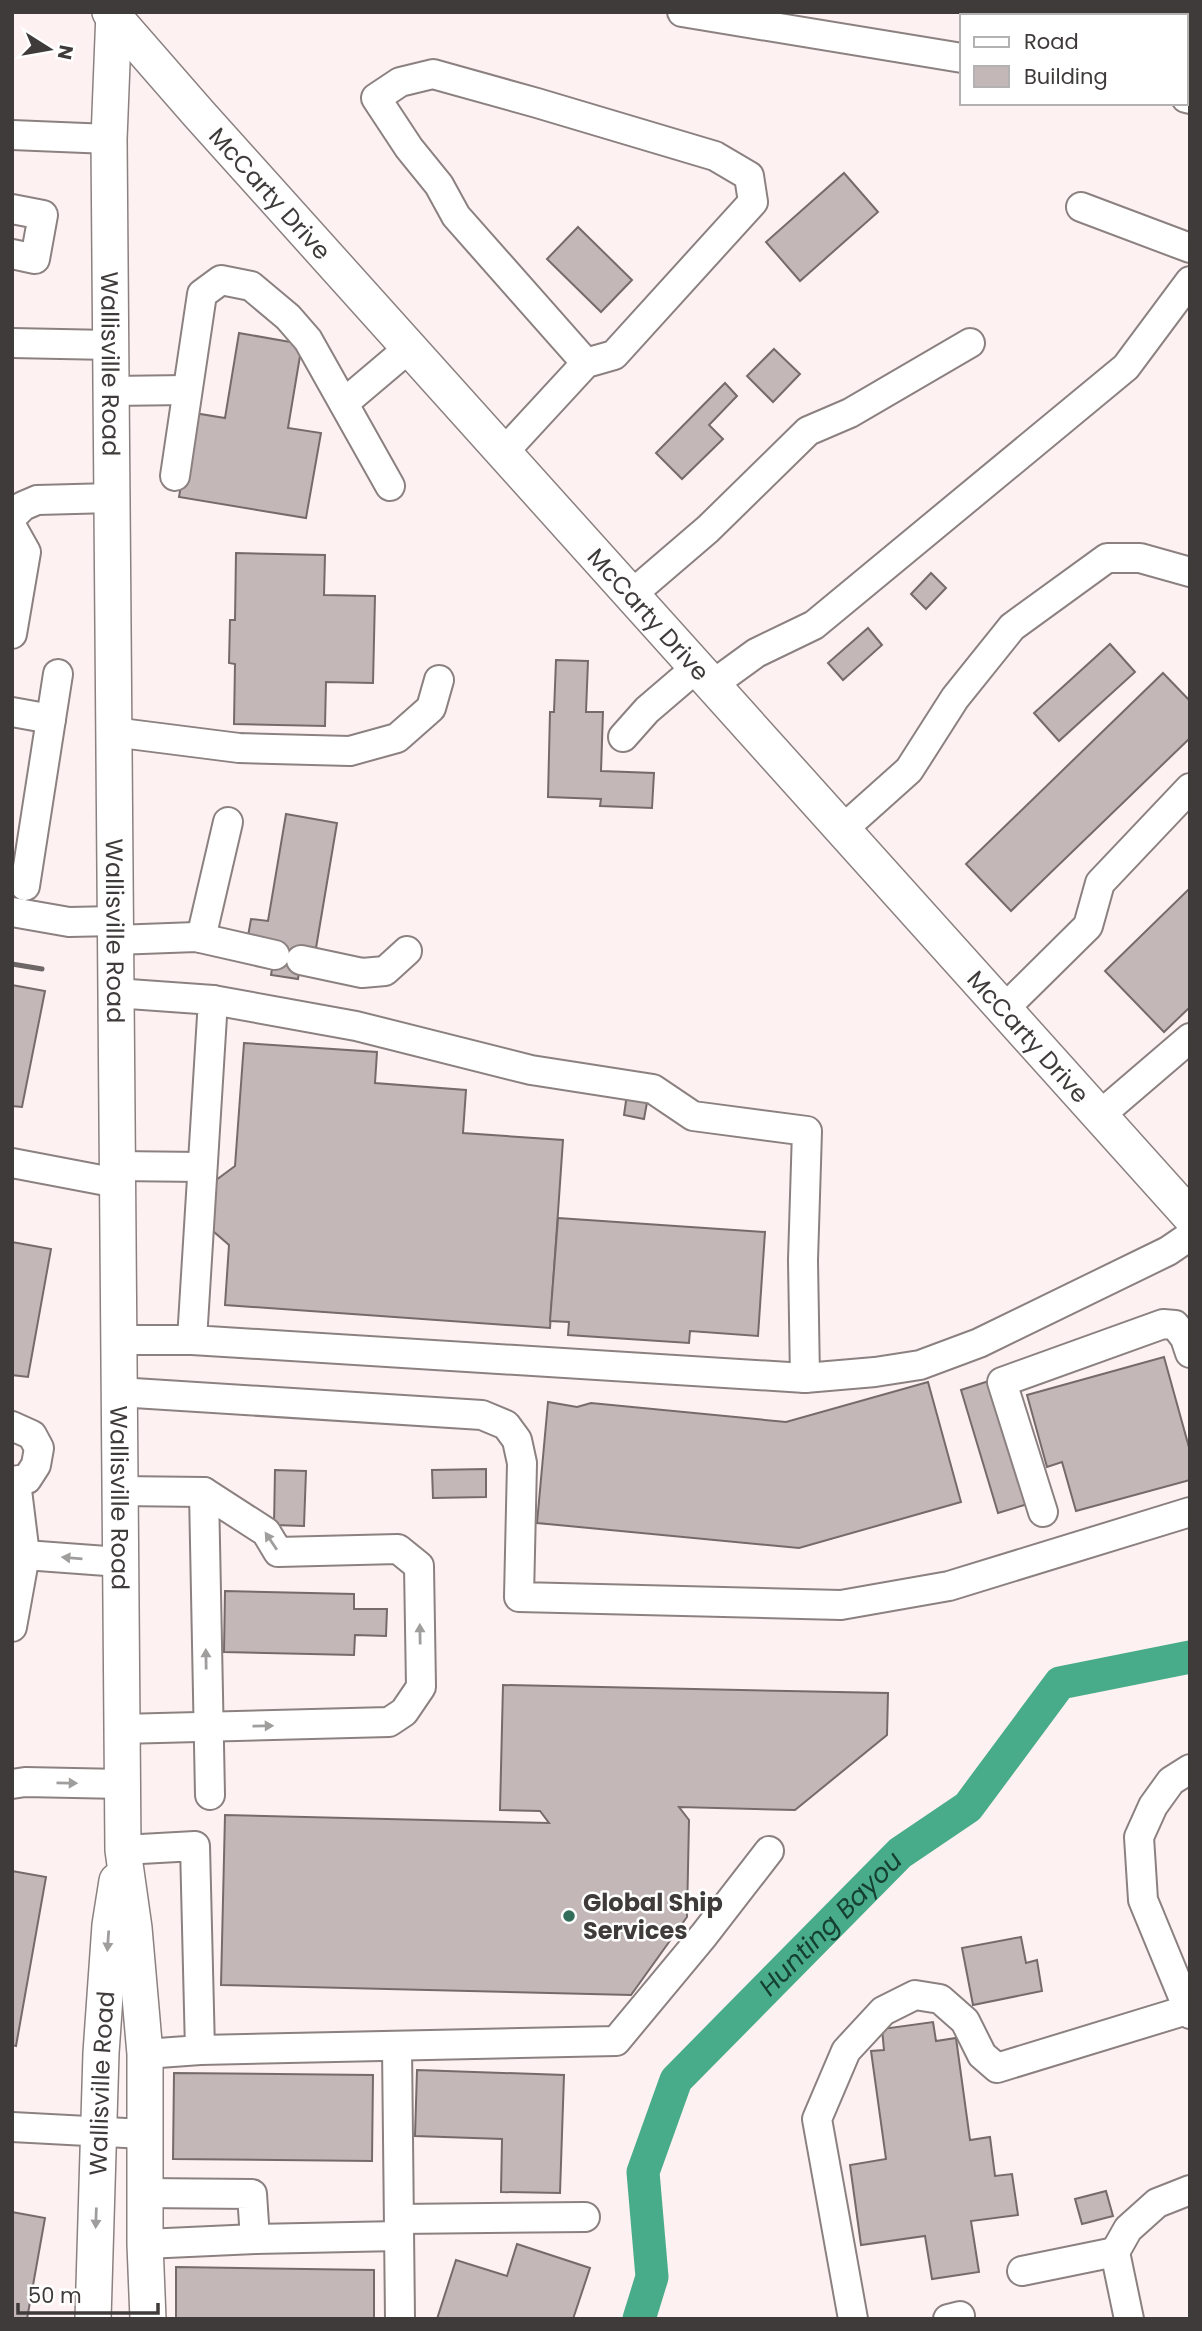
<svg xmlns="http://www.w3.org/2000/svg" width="1202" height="2331" font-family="Poppins,sans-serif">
	<rect width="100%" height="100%" fill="#fef1f1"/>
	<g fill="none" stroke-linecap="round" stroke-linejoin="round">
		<path stroke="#48ac8a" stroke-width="33" id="s1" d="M 639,2319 L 652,2277 L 643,2172 L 676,2080 L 900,1853 L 968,1807 L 1060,1683 L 1190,1657"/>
	</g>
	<g fill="#c3b7b7" stroke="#766b6b" stroke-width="2">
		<polygon points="1097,12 1175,12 1167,16 1104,16"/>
		<polygon points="844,173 878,212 800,281 766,242"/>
		<polygon points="578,227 632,280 601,312 547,259"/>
		<polygon points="239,333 302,344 288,428 321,433 306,518 179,497 194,413 225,418"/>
		<polygon points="774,349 800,374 773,402 747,376"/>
		<polygon points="725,383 737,396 709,425 723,439 682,479 656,453"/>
		<polygon points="236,553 325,555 324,595 375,596 373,683 326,682 325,726 234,724 235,664 229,663 230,620 235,620"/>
		<polygon points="931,573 946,588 926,609 911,594"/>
		<polygon points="868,628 882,645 843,680 828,663"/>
		<polygon points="1110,644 1135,672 1059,741 1034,713"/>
		<polygon points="556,660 588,661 586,712 603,712 601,771 654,773 652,808 600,806 601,799 548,797 550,712 554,712"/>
		<polygon points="1163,673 1190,701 1190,738 1011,911 966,864"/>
		<polygon points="286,814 337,823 316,948 303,946 298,979 271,975 277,941 248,936 251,919 268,921"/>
		<polygon points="1190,888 1190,1007 1164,1032 1105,971"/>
		<polygon points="12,985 45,991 22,1107 12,1106"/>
		<polygon points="244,1043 377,1052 375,1083 466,1090 463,1133 563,1140 550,1328 225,1305 229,1245 206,1225 208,1186 235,1166"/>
		<polygon points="627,1094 648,1097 644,1119 624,1115"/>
		<polygon points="558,1218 765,1232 758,1336 690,1331 689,1343 568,1335 569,1322 550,1321"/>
		<polygon points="12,1242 51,1249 28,1377 12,1375"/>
		<polygon points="1164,1357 1190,1451 1190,1480 1076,1511 1062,1462 1047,1467 1027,1395"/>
		<polygon points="995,1379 1031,1503 998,1513 961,1390"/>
		<polygon points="928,1382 961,1502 799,1548 537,1523 548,1402 577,1407 591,1403 786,1422"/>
		<polygon points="486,1469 486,1497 433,1498 432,1470"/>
		<polygon points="275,1470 306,1471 304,1526 274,1525"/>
		<polygon points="225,1591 354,1594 354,1609 387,1609 386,1636 355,1635 354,1655 224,1652"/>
		<polygon points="503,1685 888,1693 887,1735 795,1810 679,1807 689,1820 687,1917 631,1995 221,1985 225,1815 549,1823 540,1811 500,1810"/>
		<polygon points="12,1871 46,1877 16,2046 12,2045"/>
		<polygon points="1021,1937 1026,1963 1037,1960 1042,1991 973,2005 962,1948"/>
		<polygon points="933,2022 936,2041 956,2038 970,2140 990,2137 995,2176 1012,2174 1018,2215 971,2221 979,2272 932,2279 925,2236 861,2245 850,2165 886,2159 871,2051 884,2050 882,2029"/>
		<polygon points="417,2070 564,2075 560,2193 501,2192 502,2139 415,2136"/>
		<polygon points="174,2073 373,2075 372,2161 173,2159"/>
		<polygon points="1106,2191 1113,2216 1082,2224 1075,2199"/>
		<polygon points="12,2212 45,2218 27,2319 12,2319"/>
		<polygon points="517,2244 590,2268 573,2319 437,2319 456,2260 507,2276"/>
		<polygon points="176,2267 374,2270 374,2319 176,2319"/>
	</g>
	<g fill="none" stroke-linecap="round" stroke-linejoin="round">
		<defs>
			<g id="minor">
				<polyline points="682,12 962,58"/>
				<polyline points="1186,98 1190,99"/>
				<polyline points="12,135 109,139"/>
				<polyline points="1081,207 1190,248"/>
				<polyline points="12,209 43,215 35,259 12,254"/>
				<polyline points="12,343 110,345"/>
				<polyline points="111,391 187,390"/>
				<polyline points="344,403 409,348"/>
				<polyline points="503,453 586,363 614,355 753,202 749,176 715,156 537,103 433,74 400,82 376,98 409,148 439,185 456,216 586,363"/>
				<polyline points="175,476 202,294 221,280 251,286 288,317 308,340 390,486"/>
				<polyline points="12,517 23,506 37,500 112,498"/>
				<polyline points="12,527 26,552 12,634"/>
				<polyline points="631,595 708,529 808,431 850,413 970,343"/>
				<polyline points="712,685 756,653 814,625 1126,367 1190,281"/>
				<polyline points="12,712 51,719"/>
				<polyline points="113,732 239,748 350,751 397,738 431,708 439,680"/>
				<polyline points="623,737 647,710 696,668"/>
				<polyline points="842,830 909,770 955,698 1012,627 1107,558 1140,558 1190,572"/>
				<polyline points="25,886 58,674"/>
				<polyline points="12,912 69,922 115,921"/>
				<polyline points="201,938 228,822"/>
				<polyline points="115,940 196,937 275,955"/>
				<polyline points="301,960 362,973 385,971 407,951"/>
				<polyline points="115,993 213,1000 192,1340 805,1378 875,1372 920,1365 979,1343 1168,1251 1190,1236"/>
				<polyline points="213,1000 356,1026 531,1070 653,1089 693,1116 807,1131 803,1260 805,1378"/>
				<polyline points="1004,1009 1088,926 1100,883 1190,788"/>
				<polyline points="1099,1116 1190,1038"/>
				<polyline points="12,1163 117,1183"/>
				<polyline points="117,1166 201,1167"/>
				<polyline points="118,1340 192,1340"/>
				<polyline points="118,1392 482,1415 506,1425 517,1440 522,1463 519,1597 841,1605 949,1586 1190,1512"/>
				<polyline points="12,1426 32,1435 39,1448 36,1465 27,1479 12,1481"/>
				<polyline points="119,1491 204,1492 266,1532 278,1552 398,1549 419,1566 421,1687 404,1712 389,1722 121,1729"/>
				<polyline points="204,1492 210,1795"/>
				<polyline points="1043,1512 1002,1382 1163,1324 1175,1325 1185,1338 1190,1353"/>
				<polyline points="25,1555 120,1562"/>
				<polyline points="12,1627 25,1555 16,1482"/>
				<polyline points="1190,1769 1171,1781 1153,1806 1139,1837 1143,1900 1190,2014"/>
				<polyline points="12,1784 25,1782 122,1784"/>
				<polyline points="123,1850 195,1846 200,2050 145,2054"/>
				<polyline points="397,2047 400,2319"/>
				<polyline points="200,2050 616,2041 704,1935 769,1851"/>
				<polyline points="12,2127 144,2134"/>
				<polyline points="145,2193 252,2194 255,2239 145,2244"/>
				<polyline points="399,2219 585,2217"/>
				<polyline points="255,2239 399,2236"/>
				<polyline points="1022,2271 1115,2252"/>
				<polyline points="853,2319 817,2119 846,2051 883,2011 915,1995 940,1999 965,2021 982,2055 997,2068 1190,2009"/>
				<polyline points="948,2319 960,2316"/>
				<polyline points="1129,2319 1115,2252 1128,2229 1157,2203 1190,2190"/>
			</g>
			<g id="major">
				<path id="s2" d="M 110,12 L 199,114 L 1190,1216"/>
				<path id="s3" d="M 114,12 L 109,139 L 123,1850 L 134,1928 L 145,2054 L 145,2244 L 148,2319"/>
				<path id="s4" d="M 93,2319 L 101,2053 L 110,1925 L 117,1881"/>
			</g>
		</defs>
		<use href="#minor" stroke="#8c8181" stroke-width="32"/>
		<use href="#major" stroke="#8c8181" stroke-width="38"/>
		<use href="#minor" stroke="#fff" stroke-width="28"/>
		<use href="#major" stroke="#fff" stroke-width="35"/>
		<polyline stroke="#6e6767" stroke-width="5" points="12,964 42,969"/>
	</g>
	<defs><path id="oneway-solid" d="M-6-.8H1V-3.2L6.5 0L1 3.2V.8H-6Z" transform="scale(1.75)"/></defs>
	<g fill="#a09d9d">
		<use href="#oneway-solid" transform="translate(271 1541) rotate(-124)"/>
		<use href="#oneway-solid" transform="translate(72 1558) rotate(-175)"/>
		<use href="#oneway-solid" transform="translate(420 1634) rotate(-91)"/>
		<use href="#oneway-solid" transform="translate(206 1659) rotate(-91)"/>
		<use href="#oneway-solid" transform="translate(263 1726) rotate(-1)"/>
		<use href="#oneway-solid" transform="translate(67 1783) rotate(1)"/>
		<use href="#oneway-solid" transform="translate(108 1941) rotate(94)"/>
		<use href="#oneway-solid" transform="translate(96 2218) rotate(92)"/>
	</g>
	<circle fill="#316d58" stroke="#fff" stroke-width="2.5" cx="569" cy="1916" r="7"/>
	<g text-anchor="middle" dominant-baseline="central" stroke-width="5" stroke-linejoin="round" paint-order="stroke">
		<g font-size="24" fill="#403b3b" stroke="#fff">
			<text stroke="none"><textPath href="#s2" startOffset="242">McCarty Drive</textPath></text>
			<text stroke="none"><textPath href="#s3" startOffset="352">Wallisville Road</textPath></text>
			<text stroke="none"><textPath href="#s2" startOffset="808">McCarty Drive</textPath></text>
			<text stroke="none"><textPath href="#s3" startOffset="919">Wallisville Road</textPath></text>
			<text stroke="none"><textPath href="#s2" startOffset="1376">McCarty Drive</textPath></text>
			<text stroke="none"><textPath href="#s3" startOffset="1486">Wallisville Road</textPath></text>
			<text stroke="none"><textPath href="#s4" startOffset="236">Wallisville Road</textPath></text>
		</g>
		<g font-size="24" font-weight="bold" fill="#403b3b" stroke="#fff" text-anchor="start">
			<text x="583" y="1902">Global Ship<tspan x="583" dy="28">Services</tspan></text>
		</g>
		<g font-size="26" font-style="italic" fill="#154032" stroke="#fff">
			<text stroke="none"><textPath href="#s1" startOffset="467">Hunting Bayou</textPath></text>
		</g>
	</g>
	<rect width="1202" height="2331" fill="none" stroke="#403b3b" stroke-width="28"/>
	<rect x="960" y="14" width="228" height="91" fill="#ffffff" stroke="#b3b1b1" stroke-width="2"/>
	<rect x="974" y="37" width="35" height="10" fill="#ffffff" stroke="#b3b1b1" stroke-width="2"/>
	<text x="1024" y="49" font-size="21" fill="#403b3b">Road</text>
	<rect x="974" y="66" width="35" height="21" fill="#c3b7b7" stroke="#b3b1b1" stroke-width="2"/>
	<text x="1024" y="84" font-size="21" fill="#403b3b">Building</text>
	<g transform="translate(49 49) rotate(101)" stroke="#ffffff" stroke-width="5" paint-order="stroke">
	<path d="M0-5L12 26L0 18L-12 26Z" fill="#403b3b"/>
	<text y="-10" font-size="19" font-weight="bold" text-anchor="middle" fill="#403b3b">N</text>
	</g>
	<path d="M18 2303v10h140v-10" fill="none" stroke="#403b3b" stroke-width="3.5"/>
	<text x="28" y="2303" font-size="21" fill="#403b3b" stroke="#ffffff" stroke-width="5" paint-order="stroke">50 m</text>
</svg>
